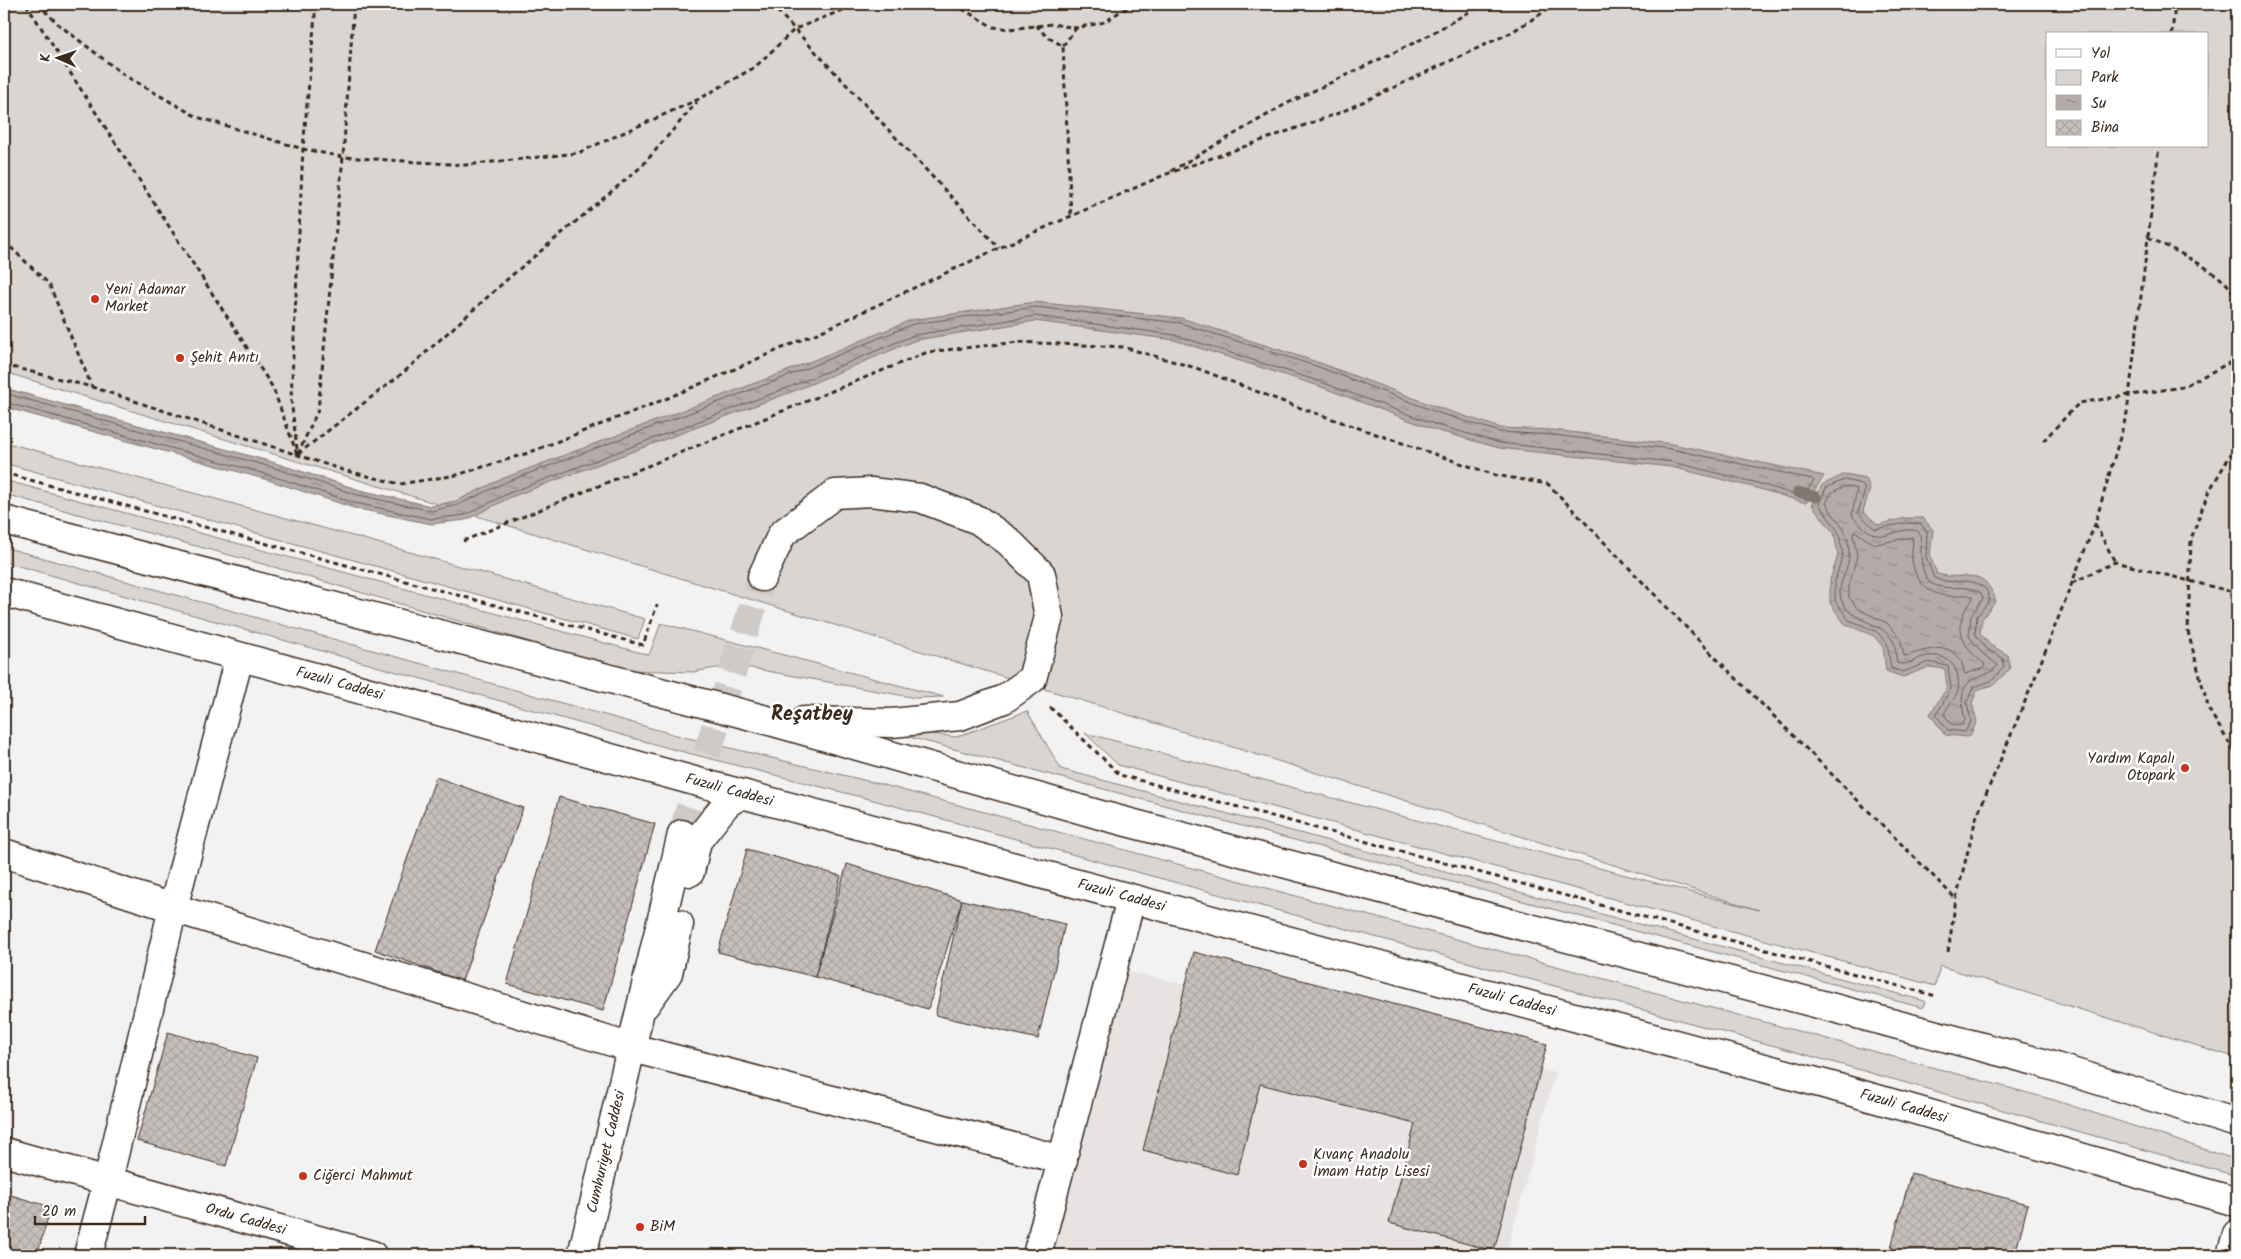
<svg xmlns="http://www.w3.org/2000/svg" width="2241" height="1259" font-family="Kalam,sans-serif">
	<defs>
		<pattern id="water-ripples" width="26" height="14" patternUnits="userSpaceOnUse" patternTransform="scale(1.25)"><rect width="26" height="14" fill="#b2aba7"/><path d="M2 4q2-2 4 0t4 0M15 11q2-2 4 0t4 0" fill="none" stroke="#928b87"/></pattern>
		<pattern id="building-cross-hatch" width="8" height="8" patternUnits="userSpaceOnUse" patternTransform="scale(1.25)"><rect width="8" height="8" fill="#c6c0bd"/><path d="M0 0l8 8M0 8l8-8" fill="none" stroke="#aba5a2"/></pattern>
	</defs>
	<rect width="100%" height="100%" fill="#f3f2f2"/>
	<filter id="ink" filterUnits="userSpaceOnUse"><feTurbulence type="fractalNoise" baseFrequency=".02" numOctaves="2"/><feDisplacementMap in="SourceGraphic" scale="10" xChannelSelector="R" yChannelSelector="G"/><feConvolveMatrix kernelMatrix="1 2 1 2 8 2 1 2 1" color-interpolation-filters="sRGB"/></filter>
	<g filter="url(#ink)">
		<polygon fill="#e6e3e2" points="1127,971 1555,1073 1506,1255 1051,1255"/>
		<g fill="#d8d5d2" stroke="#8a8078" fill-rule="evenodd">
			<path d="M 4,4 L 2237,4 L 2237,1058 L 1940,966 L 1935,986 L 1118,765 L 1085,733 L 1759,910 L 1061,694 L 4,372 ZM 2047,34 L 2207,34 L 2207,146 L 2047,146 Z"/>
			<polygon points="4,442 364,539 645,619 638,639 4,463"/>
			<polygon points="4,480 649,655 661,623 944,697 916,698 734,665 693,672 626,670 281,569 4,494"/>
			<polygon points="4,547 676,735 880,784 2054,1100 2237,1160 2237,1176 1782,1048 873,800 672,749 4,562"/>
			<polygon points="1027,711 1061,769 1925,1001 1923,1008 864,725 956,737"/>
		</g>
		<g fill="url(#water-ripples)" stroke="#827770">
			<polygon points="1035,302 1181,318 1320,363 1440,408 1501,428 1553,430 1672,444 1824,476 1806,503 1753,487 1671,467 1499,448 1435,430 1316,385 1174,340 1035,321 916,340 794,391 511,497 466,520 431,524 354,508 268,480 4,407 4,388 272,462 360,490 431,506 456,501 504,478 787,371 911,320"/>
			<path d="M 1845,474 L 1866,478 L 1870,489 L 1863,511 L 1878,525 L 1905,518 L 1923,518 L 1933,530 L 1930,556 L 1937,574 C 1967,582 1982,563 1996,601 L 1982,619 L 1980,633 L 1990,645 L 2008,655 L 2010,669 L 1993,685 L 1977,690 L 1972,703 L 1977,722 L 1969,737 L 1945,735 L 1930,714 L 1947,688 L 1945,669 L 1929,667 L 1903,677 L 1886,671 L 1883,647 L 1874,636 L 1845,624 L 1830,603 L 1830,580 L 1838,555 L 1834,533 L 1812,505 L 1822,485 Z"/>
		</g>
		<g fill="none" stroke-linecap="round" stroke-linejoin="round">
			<g stroke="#6b5e55" stroke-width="1">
				<polyline points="4,393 271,467 358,495 432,511 458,505 506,482 788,376 913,324 1035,307 1180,323 1319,367 1439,413 1500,432 1553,435 1671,449 1812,479 1814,481 1803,497 1754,482 1672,462 1500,443 1437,425 1318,381 1175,335 1035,316 914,335 792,386 509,493 465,515 431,519 355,503 269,475 4,402"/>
				<path d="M 1845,480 L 1862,484 L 1865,490 L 1858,513 L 1875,529 L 1906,523 L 1921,524 L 1927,532 L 1926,557 L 1934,578 C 1956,587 1965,574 1986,589 L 1990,600 L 1977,616 L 1975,634 L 1987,649 L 2003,658 L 2004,667 L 1991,681 L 1973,687 L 1967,703 L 1971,721 L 1965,732 L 1948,730 L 1936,715 L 1951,689 L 1948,666 L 1929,662 L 1903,672 L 1891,668 L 1887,643 L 1876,631 L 1849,620 L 1835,601 L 1835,580 L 1843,554 L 1838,531 L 1819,504 L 1826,488 Z"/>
				<path d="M 1846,486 L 1857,489 L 1852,515 C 1855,520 1859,523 1863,527 C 1886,547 1894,525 1918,531 C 1925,539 1915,565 1930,583 C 1947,593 1965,582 1981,593 L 1983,599 L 1971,615 L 1969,636 L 1982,653 L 1998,665 C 1990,674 1984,675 1974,679 C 1958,686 1962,707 1965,720 L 1962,725 L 1951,724 L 1944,714 C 1947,706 1956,699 1958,690 C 1961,669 1950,653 1927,656 C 1917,657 1908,667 1897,663 C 1895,657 1897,648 1893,641 C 1881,620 1849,623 1841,599 C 1836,583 1850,569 1849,554 C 1849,528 1837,523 1826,503 L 1831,493 Z"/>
				<path d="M 1855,531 L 1869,541 L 1876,544 L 1912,537 C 1914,543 1911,550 1912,557 C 1913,579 1927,595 1949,596 C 1957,597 1966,592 1973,597 C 1972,602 1968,605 1965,610 C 1954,632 1967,652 1985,664 L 1984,668 L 1965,674 C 1963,670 1963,664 1960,659 C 1947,639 1921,653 1904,656 L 1900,638 L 1887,623 L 1858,609 L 1849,597 L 1849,583 L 1857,556 L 1853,534 Z"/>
			</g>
			<polyline stroke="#827770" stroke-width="11" points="1798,492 1816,497"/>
		</g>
		<g fill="url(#building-cross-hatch)" stroke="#3b2a1e">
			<polygon points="436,777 523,808 462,981 375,950"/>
			<polygon points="559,797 655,824 603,1011 507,984"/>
			<polygon points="747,849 841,876 815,977 718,952"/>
			<polygon points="847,864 962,900 928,1009 815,977"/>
			<polygon points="962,900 1065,924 1038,1039 935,1015"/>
			<polygon points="1194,952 1547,1044 1494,1251 1389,1223 1415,1124 1260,1084 1237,1175 1143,1150"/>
			<polygon points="168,1032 257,1058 226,1166 137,1141"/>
			<polygon points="1911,1173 2028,1204 2015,1255 1889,1255"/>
			<polygon points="4,1193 51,1207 37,1255 4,1255"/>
		</g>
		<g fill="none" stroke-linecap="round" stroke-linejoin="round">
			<polyline stroke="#cecac8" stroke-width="28" stroke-dasharray="28 14" stroke-linecap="butt" points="682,834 762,577"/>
			<defs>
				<g id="minor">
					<polyline points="4,853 173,908 632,1048 1063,1160"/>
					<path id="s1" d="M 4,1152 L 372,1255"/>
					<polyline points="88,1255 108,1180 173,908 239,658"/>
					<polyline points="1037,1255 1131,899"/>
					<polyline points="2231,1255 2237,1234"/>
				</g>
				<g id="major">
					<polyline points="4,520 763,719 1104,816 2039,1062 2237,1123"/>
					<polyline points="762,577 782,534 835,494 871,492 920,498 978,520 1008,541 1041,574 1049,617 1032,679 1004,699 960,716 892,723 804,721"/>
					<path id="s2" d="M 4,592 L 742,794 L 1835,1087 L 2237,1202"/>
					<polyline points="690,872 697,841 727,803 742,794"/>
					<polyline points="645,1005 668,973 679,924"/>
					<path id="s3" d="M 582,1255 L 682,834"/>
				</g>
			</defs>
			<use href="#minor" stroke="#3b2a1e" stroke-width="31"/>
			<use href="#major" stroke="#3b2a1e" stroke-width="31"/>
			<g stroke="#3b2a1e" stroke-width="3" stroke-dasharray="5 4" stroke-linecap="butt">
				<polyline points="26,4 273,388 297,454"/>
				<polyline points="38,4 58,24 124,75 197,117 303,149 343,157 465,165 578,153 699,99 755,67 795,29 858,4"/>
				<polyline points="771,4 999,248"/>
				<polyline points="954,4 993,27 1010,29 1052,24 1076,28 1105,22 1122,10 1145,4"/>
				<polyline points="1036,25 1046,36 1063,46 1071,217"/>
				<polyline points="2172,34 2175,4"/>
				<polyline points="1063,46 1076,28"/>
				<polyline points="1171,171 1286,104 1424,38 1483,4"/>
				<path d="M 2148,237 C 2171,249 2231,275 2237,300"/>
				<polyline points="4,241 49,284 92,387"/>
				<polyline points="4,365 92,387 343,470 400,484 457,475 528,453 668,398 824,330 999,248 1164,175 1339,113 1510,33 1557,4"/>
				<polyline points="2043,441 2079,403 2182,387 2237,359"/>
				<polyline points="2237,444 2208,493 2191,539 2188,632 2209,710 2237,756"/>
				<polyline points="297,449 291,399 303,149 316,4"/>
				<polyline points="298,454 404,372 511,276 642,166 697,102"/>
				<polyline points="298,454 318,410 343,157 354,4"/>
				<polyline points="4,473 643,645 657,605"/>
				<polyline points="2095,524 2115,562"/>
				<polyline points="463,541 928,352 1019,342 1123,347 1196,368 1292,405 1495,475 1548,484 1711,653 1956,899"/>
				<polyline points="2072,583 2115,562 2237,593"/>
				<polyline points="1050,707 1120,775 1936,996"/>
				<polyline points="1948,952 1956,899 1976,818 2034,680 2095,524 2127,413 2159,146"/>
			</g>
			<use href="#minor" stroke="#fff" stroke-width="28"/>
			<use href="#major" stroke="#fff" stroke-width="28"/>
		</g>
	</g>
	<g fill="#c8321e" stroke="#fff" stroke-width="2">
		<circle cx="95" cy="299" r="5"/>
		<circle cx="180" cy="358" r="5"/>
		<circle cx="2185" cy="768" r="5"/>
		<circle cx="1303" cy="1164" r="5"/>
		<circle cx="303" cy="1176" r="5"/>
		<circle cx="640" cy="1227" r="5"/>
	</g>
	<g text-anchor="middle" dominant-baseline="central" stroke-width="5" stroke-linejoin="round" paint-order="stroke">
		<g font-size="15" fill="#3b2a1e" stroke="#fff" text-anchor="start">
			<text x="105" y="290">Yeni Adamar<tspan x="105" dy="17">Market</tspan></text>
			<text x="190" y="358">Şehit Anıtı</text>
			<text x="2175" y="759" text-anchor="end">Yardım Kapalı<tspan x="2175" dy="17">Otopark</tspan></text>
			<text x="1313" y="1155">Kıvanç Anadolu<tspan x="1313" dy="17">İmam Hatip Lisesi</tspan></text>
			<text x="313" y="1176">Ciğerci Mahmut</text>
			<text x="650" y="1227">BiM</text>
		</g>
		<g font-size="15" fill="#3b2a1e" stroke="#fff">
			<text stroke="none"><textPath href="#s2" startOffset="348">Fuzuli Caddesi</textPath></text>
			<text stroke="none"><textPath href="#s2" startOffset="752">Fuzuli Caddesi</textPath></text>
			<text stroke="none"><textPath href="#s2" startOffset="1158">Fuzuli Caddesi</textPath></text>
			<text stroke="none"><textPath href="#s2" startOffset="1562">Fuzuli Caddesi</textPath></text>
			<text stroke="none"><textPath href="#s2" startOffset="1968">Fuzuli Caddesi</textPath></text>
			<text stroke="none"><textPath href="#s3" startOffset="106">Cumhuriyet Caddesi</textPath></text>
			<text stroke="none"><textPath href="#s1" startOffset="251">Ordu Caddesi</textPath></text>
		</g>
		<g font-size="20" font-weight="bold" fill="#3b2a1e" stroke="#fff">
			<text x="812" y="715">Reşatbey</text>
		</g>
	</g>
	<rect width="2241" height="1259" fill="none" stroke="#fff" stroke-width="20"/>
	<rect x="10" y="10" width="2221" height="1239" fill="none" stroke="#3b2a1e" stroke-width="2" filter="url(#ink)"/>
	<rect x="2046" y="32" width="162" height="115" fill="#ffffff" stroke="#b1aaa5"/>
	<rect x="2056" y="49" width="25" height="8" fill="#ffffff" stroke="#b1aaa5"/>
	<text x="2091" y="58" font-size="15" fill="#3b2a1e">Yol</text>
	<rect x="2056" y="70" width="25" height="15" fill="#d8d5d2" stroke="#b1aaa5"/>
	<text x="2091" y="82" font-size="15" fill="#3b2a1e">Park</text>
	<rect x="2056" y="95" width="25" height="15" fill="url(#water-ripples)" stroke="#b1aaa5"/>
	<text x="2091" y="108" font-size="15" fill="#3b2a1e">Su</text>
	<rect x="2056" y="120" width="25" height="15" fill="url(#building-cross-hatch)" stroke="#b1aaa5"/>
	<text x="2091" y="132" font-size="15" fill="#3b2a1e">Bina</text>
	<g transform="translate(58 58) rotate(272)" stroke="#ffffff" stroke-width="4" paint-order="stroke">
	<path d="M0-4L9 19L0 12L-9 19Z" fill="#3b2a1e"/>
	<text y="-8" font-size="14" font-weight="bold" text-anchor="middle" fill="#3b2a1e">K</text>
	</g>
	<path d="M35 1216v8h110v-8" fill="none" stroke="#3b2a1e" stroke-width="2.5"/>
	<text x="42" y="1216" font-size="15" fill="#3b2a1e" stroke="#ffffff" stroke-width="4" paint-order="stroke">20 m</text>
</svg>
